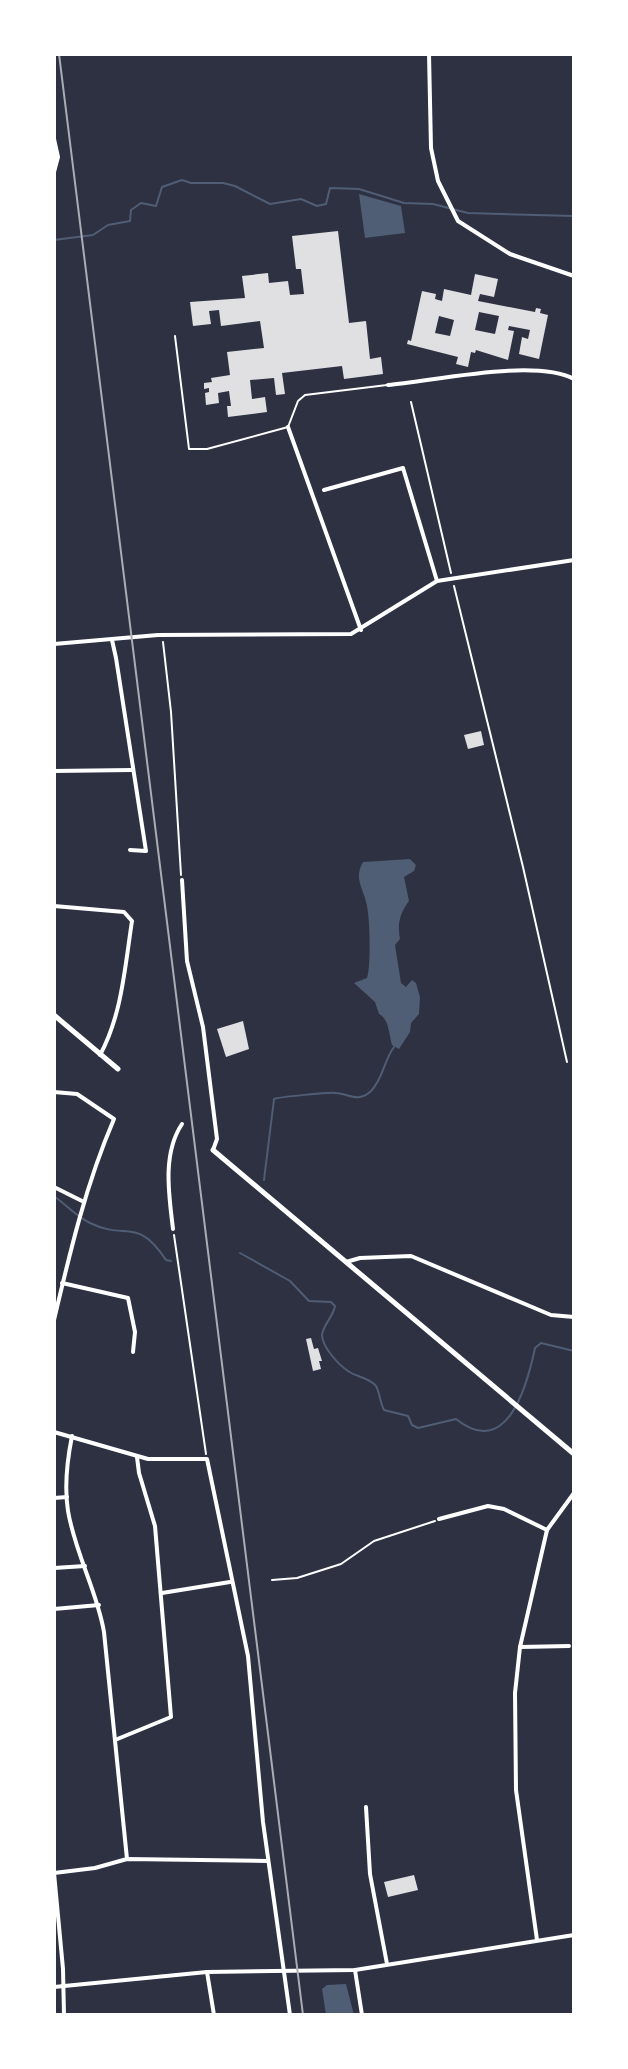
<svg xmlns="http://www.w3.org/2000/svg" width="628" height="2069" font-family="Lato,sans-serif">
	<rect width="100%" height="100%" fill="#2d3142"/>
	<g fill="#4f5d75">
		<polygon points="359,194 401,206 405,233 365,238"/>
		<path d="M 410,859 L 416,865 L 414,871 L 404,877 L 409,901 C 400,913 397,924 400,939 L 395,945 L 401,983 L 406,987 L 412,980 L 416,983 L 420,997 L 419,1014 L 411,1023 L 410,1032 L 399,1049 L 392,1045 C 389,1034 389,1019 379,1014 L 375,1002 L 354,983 L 367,978 C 371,967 370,920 367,906 C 364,889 353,879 363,862 Z"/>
		<polygon points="346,1984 354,2015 326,2015 322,1989 327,1985"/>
	</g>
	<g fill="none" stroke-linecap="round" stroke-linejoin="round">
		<g stroke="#4f5d75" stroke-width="2">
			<polyline points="54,240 93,235 108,225 130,221 131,210 141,203 156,206 162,187 182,180 191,183 223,183 235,186 270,204 301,199 317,206 326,204 330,188 359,189 404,203 433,204 468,213 574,216"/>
			<path d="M 264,1180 L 274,1099 C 278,1097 330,1092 336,1093 C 349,1094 359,1103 371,1091 C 383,1079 384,1060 394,1047"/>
			<path d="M 54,1196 C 65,1204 77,1217 90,1223 C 127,1241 137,1216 166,1260 L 171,1261"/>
			<path d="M 240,1253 L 290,1281 L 309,1301 L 331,1302 L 335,1306 C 333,1317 323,1325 322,1335 C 322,1347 339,1365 348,1371 C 356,1377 370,1378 376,1386 C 380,1393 380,1403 384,1410 L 408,1416 L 412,1425 L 418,1428 L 456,1419 C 507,1460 527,1386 535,1348 L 541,1343 L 574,1351"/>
		</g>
	</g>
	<g fill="#e0e0e3" fill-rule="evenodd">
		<polygon points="338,231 349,323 366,321 370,359 381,357 383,374 344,379 342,366 282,373 285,394 276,395 274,378 250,380 252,399 265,397 267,412 228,417 227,406 231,406 229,391 218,393 219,403 206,405 205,393 209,392 209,388 204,389 204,383 212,382 211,378 230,375 227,352 264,348 260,321 221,326 219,310 209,311 211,324 193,326 190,302 245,298 242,276 268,273 269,283 288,281 290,295 304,294 301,269 296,269 292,236"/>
		<path d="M 475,274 L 498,279 L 494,297 L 480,294 L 478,301 L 535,312 L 536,308 L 541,309 L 540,313 L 548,315 L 539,359 L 519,354 L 522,337 L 528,339 L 530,330 L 509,326 L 508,330 L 514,331 L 508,360 L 476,350 L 475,353 L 471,352 L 468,367 L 456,364 L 458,357 L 407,344 L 408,340 L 411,341 L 422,291 L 436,294 L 435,299 L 442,301 L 444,289 L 471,295 ZM 479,312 L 499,316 L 495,334 L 475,330 ZM 439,316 L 454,320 L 450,336 L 435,333 Z"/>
		<polygon points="481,731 484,745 468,749 464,735"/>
		<polygon points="243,1021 249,1049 226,1057 217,1029"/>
		<polygon points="311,1338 314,1349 318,1348 322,1361 319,1361 321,1369 313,1371 306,1339"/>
		<polygon points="414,1875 418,1890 388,1897 384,1882"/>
	</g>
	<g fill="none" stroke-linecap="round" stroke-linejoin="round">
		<g stroke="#fff" stroke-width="2">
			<polyline points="411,402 451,573"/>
			<polyline points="454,586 523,867 567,1062"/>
			<polyline points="163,642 171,712 181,875"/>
			<polyline points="174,1235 206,1454"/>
			<polyline points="272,1580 297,1578 341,1564 374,1541 435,1521"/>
		</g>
		<polyline stroke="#fff" stroke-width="2" points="175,336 189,449 207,449 288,427 298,401 305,395 387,385"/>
		<g stroke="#fff" stroke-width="4">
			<polyline points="429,54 431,148 438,181 458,221 510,254 574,276"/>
			<polyline points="54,139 58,157 54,172"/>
			<path d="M 388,385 C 434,381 534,358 574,379"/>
			<polyline points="288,427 361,630"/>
			<polyline points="324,490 403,468 437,581"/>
			<polyline points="112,640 116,658 146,851 130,850"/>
			<polyline points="54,644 158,635 351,634 437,581 574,560"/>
			<polyline points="54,771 132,770"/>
			<polyline points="182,880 187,961 203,1027 217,1139 213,1150"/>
			<path d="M 54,906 L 124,912 L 132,921 C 125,966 122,1015 100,1055"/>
			<path d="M 54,1092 L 77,1094 L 114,1119 C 86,1184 70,1252 54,1320"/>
			<polyline points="54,1187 84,1202"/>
			<path d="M 173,1229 C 169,1195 162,1154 182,1124"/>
			<polyline points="346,1262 360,1258 411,1256 551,1315 574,1317"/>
			<polyline points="62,1283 128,1298 135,1332 133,1352"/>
			<polyline points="54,1432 148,1459 207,1459 248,1656 263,1822 290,2015"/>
			<path d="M 72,1436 C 67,1461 64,1486 68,1511 C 75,1553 97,1591 104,1632 L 127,1859"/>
			<polyline points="54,1498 67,1497"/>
			<polyline points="439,1519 488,1506 504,1509 547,1530"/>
			<polyline points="54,1568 85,1566"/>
			<polyline points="162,1593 230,1582"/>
			<polyline points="54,1609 99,1605"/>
			<polyline points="520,1647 569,1646"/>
			<polyline points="115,1740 171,1717 155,1526 139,1473 137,1457"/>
			<polyline points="366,1807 370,1874 387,1964"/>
			<polyline points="54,1873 95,1868 127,1859 268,1861"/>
			<polyline points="54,1873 63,1969 64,2015"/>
			<polyline points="537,1940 516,1790 515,1693 520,1647 547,1530 574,1493"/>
			<polyline points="355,1970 362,2015"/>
			<polyline points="207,1972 214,2015"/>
			<polyline points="54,1987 207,1972 355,1970 574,1935"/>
		</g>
		<g stroke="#fff" stroke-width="5">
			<polyline points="54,1015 118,1069"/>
			<polyline points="213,1150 574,1454"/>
		</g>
		<polyline stroke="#abadb3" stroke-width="2" points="59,54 303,2015"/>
	</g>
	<rect width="628" height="2069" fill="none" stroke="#ffffff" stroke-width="112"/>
</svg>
